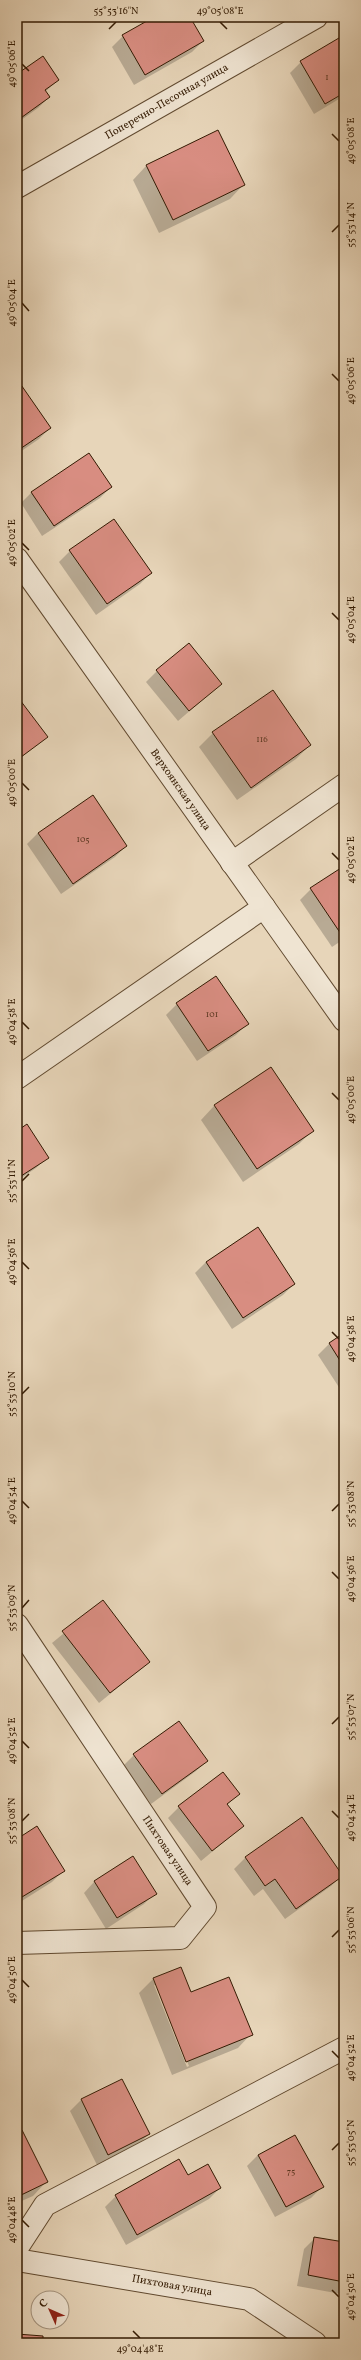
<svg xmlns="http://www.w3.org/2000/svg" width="361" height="2360" font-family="Vollkorn,serif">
	<rect width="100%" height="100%" fill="#e7d5b9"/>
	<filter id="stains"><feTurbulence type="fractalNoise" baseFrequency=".005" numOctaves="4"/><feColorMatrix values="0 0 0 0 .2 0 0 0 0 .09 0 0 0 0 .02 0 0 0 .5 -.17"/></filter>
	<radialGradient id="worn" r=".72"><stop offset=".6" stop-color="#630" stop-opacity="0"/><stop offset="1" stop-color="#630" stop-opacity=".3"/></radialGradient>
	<g fill="#0003" fill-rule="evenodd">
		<polygon points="156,17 189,17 203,41 192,52 134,85 112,47 123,36"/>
		<polygon points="344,36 344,96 314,114 290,73 301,62"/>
		<polygon points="42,57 58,80 45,92 49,97 38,108 17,123 17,75"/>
		<polygon points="217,132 243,185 230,199 159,233 133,180 146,166"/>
		<polygon points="17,381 50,428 39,439 17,454"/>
		<polygon points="111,487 100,498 42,536 21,503 32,492"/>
		<polygon points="70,551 151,573 140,584 96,615 59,562"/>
		<polygon points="157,671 221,684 178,721 146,682"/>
		<polygon points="17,698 46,737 17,761"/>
		<polygon points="213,733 310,745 296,759 237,800 199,747"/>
		<polygon points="38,833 126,846 115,857 61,894 27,844"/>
		<polygon points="344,867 344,939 332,947 300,900 311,889"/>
		<polygon points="177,1004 247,1024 236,1035 197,1061 166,1015"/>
		<polygon points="271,1068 313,1130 299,1144 243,1182 201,1120 214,1106"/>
		<polygon points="27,1126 47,1158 36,1168 17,1181 17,1132"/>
		<polygon points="257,1228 294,1284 283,1295 232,1329 195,1273 206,1262"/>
		<polygon points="344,1335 344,1395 318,1355 329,1344"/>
		<polygon points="102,1602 149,1662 99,1703 52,1643"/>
		<polygon points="134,1755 207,1761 196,1771 151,1804 123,1766"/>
		<polygon points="238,1794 227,1805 243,1826 201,1861 168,1818 179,1807"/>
		<polygon points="302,1818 342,1875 331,1886 285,1919 263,1889 254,1896 234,1869 245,1858"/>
		<polygon points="17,1840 63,1871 52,1882 17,1904"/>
		<polygon points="133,1858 155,1893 144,1904 106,1929 84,1893 94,1882"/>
		<path d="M 180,1968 L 191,1994 L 251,2034 L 238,2048 L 172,2075 L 139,1993 L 153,1979 ZM 154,1985 L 156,1985 L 189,2066 L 187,2067 Z"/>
		<polygon points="122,2080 149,2134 138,2145 97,2165 70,2111 81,2100"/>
		<polygon points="17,2133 46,2182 33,2196 17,2203"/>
		<polygon points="258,2155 322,2187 311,2198 275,2217 247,2166"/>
		<polygon points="220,2188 209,2199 126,2245 105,2207 116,2196"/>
		<polygon points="315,2238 344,2243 344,2290 341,2294 297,2286 304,2249"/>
	</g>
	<g fill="#d88d81" stroke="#341b03">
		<polygon points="154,17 190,17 204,41 145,75 122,35"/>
		<polygon points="344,35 344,93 325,104 300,61"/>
		<polygon points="43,56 59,80 45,90 50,97 18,120 17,74"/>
		<polygon points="218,130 245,185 173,220 146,165"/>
		<polygon points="17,379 51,428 17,451"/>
		<polygon points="89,453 112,487 54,526 31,492"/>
		<polygon points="114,519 152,573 107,604 69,550"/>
		<polygon points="189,643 222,684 189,711 156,670"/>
		<polygon points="273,690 311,745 251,788 212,732"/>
		<polygon points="17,696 48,737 17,760"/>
		<polygon points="93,795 127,846 73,884 38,833"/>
		<polygon points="344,866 344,936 343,937 310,888"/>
		<polygon points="216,976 249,1024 208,1051 176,1003"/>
		<polygon points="271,1067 314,1131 257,1169 214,1105"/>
		<polygon points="27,1124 49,1158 18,1178 17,1131"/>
		<polygon points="258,1227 295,1284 243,1318 206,1262"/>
		<polygon points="344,1333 344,1367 329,1343"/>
		<polygon points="103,1600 150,1662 110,1693 62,1631"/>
		<polygon points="179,1721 208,1761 162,1794 133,1754"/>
		<polygon points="223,1772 240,1794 227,1804 244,1826 212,1851 178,1806"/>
		<polygon points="302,1817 343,1876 296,1909 275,1879 265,1886 245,1857"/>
		<polygon points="37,1826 65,1871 17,1900 17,1839"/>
		<polygon points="133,1856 157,1894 117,1918 94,1881"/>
		<polygon points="181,1967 191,1992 229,1977 253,2035 186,2062 153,1978"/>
		<polygon points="122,2079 150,2134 108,2155 81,2099"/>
		<polygon points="22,2130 48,2182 17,2197 17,2132"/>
		<polygon points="295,2135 324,2187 286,2207 258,2155"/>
		<polygon points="179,2159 188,2175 208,2164 221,2188 137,2235 115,2195"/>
		<polygon points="314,2237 344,2242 344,2282 308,2275"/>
		<polygon points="17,2334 43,2336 43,2343 17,2343"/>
	</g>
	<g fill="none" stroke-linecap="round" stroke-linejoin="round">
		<defs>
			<g id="minor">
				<polyline points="17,187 316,17"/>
				<polyline points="17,559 344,1020"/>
				<polyline points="232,863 344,785"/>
				<polyline points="17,1078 264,907"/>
				<polyline points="17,1625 205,1907 180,1938 17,1943"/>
				<polyline points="17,2248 45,2205 344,2048"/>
				<polyline points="17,2260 249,2299 315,2343"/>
			</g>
		</defs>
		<use href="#minor" stroke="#614a30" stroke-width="24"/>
		<use href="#minor" stroke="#efe4d2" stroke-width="22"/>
	</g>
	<path fill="none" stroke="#341b03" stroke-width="1.5" d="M 220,22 L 227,29M 109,29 L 116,22M 22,64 L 29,71M 332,134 L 339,141M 332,232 L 339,225M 22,303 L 29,311M 332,374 L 339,381M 22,543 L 29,550M 332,613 L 339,620M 22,783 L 29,790M 332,853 L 339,860M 22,1022 L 29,1029M 332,1093 L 339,1100M 22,1181 L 29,1174M 22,1262 L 29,1269M 332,1332 L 339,1339M 22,1394 L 29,1387M 22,1501 L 29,1508M 332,1511 L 339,1504M 332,1572 L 339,1579M 22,1608 L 29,1600M 332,1724 L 339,1717M 22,1741 L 29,1748M 332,1811 L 339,1818M 22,1821 L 29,1814M 332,1937 L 339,1930M 22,1980 L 29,1987M 332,2051 L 339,2058M 332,2150 L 339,2143M 22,2220 L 29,2227M 332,2290 L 339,2297M 133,2331 L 140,2338"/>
	<g text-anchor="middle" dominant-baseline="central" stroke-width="3" stroke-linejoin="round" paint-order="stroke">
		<g font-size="9" fill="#5d3822">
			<text x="327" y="77">1</text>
			<text x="262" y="739">116</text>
			<text x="83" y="839">105</text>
			<text x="212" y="1014">101</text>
			<text x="291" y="2171">75</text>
		</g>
		<g font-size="11" fill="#341b03" stroke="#efe4d2">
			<text transform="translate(167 102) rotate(-30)">Поперечно-Песочная улица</text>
			<text transform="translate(180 790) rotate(55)">Верхоянская улица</text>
			<text transform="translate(167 1851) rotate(56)">Пихтовая улица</text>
			<text transform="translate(172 2286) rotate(10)">Пихтовая улица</text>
		</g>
	</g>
	<rect width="361" height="2360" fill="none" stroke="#e7d5b9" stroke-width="44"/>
	<g transform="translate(50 2310) rotate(315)"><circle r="19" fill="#efe4d2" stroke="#a4947f"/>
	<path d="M0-3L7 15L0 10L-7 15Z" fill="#8f2418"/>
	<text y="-6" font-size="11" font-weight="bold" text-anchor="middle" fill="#341b03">С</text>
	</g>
	<rect x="22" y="22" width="317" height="2316" fill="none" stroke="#341b03" stroke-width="1.5"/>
	<g font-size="10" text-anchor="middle" fill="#341b03">
		<text x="116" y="14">55°53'16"N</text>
		<text x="220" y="14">49°05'08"E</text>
		<text transform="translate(11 64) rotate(-90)" y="4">49°05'06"E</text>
		<text transform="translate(350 141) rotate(-90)" y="4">49°05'08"E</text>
		<text transform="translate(350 225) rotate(-90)" y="4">55°53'14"N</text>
		<text transform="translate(11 303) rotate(-90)" y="4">49°05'04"E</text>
		<text transform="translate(350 381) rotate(-90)" y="4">49°05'06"E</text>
		<text transform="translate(11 543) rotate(-90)" y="4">49°05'02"E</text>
		<text transform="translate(350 620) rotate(-90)" y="4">49°05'04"E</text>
		<text transform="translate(11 783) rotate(-90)" y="4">49°05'00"E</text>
		<text transform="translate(350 860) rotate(-90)" y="4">49°05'02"E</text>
		<text transform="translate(11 1022) rotate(-90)" y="4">49°04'58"E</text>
		<text transform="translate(350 1100) rotate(-90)" y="4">49°05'00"E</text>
		<text transform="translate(11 1181) rotate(-90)" y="4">55°53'11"N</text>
		<text transform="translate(11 1262) rotate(-90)" y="4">49°04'56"E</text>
		<text transform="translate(350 1339) rotate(-90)" y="4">49°04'58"E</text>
		<text transform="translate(11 1394) rotate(-90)" y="4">55°53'10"N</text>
		<text transform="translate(11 1501) rotate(-90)" y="4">49°04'54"E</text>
		<text transform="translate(350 1504) rotate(-90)" y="4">55°53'08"N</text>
		<text transform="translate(350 1579) rotate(-90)" y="4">49°04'56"E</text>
		<text transform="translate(11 1608) rotate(-90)" y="4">55°53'09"N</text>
		<text transform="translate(350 1717) rotate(-90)" y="4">55°53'07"N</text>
		<text transform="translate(11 1741) rotate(-90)" y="4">49°04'52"E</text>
		<text transform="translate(350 1818) rotate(-90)" y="4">49°04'54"E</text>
		<text transform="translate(11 1821) rotate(-90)" y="4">55°53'08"N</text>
		<text transform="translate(350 1930) rotate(-90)" y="4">55°53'06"N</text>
		<text transform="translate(11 1980) rotate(-90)" y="4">49°04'50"E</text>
		<text transform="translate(350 2058) rotate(-90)" y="4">49°04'52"E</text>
		<text transform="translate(350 2143) rotate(-90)" y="4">55°53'05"N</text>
		<text transform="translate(11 2220) rotate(-90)" y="4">49°04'48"E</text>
		<text transform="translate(350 2297) rotate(-90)" y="4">49°04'50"E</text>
		<text x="140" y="2352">49°04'48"E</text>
	</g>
	<rect width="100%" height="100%" filter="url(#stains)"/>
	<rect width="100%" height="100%" fill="url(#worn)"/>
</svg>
